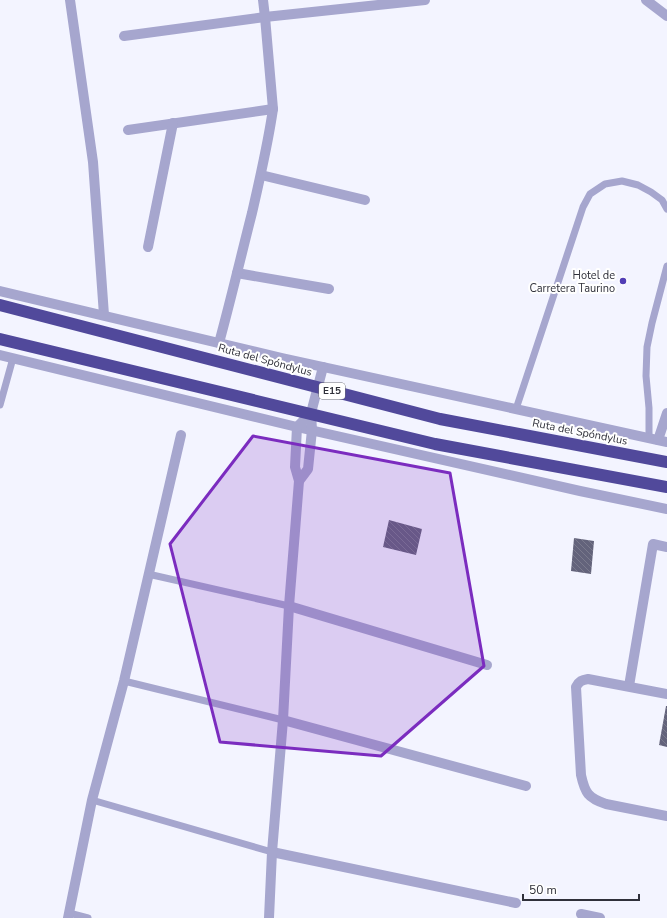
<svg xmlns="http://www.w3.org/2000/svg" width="667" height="918" font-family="'Nunito Sans',sans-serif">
	<defs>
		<pattern id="building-back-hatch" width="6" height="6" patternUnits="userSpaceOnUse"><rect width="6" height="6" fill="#63637b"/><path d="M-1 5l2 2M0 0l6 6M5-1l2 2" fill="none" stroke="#7a7a8d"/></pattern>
	</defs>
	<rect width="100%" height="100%" fill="#f3f4ff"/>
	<g fill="url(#building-back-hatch)">
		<polygon points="389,520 422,529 416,555 383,547"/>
		<polygon points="574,538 594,541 591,574 571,571"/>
		<polygon points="666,706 667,706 667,747 659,745"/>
	</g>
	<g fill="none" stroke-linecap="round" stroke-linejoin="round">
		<g stroke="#a6a6ce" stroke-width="7">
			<polyline points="0,405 13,358"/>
			<polyline points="516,409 583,207 590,194 605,184 622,181 638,185 651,192 662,200 667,209"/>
			<polyline points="649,438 649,408 646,376 647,347 652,323 667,266"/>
			<polyline points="148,574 289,606"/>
			<polyline points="124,681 283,720"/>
			<polyline points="92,800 272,852"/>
			<polyline points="69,913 88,918"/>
		</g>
		<g stroke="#a6a6ce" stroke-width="10">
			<polyline points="70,0 93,162 104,315"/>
			<polyline points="646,0 667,16"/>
			<polyline points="124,36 265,17 425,0"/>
			<polyline points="128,130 273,109"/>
			<polyline points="261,175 365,200"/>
			<polyline points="148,247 173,123"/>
			<polyline points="237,273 329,289"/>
			<polyline points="0,291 282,358 667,442"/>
			<path d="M 219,343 C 231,299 241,256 252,213 C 260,178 268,144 273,109 L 265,17 L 263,0"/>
			<polyline points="0,355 297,427 580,491 667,509"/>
			<polyline points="658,440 667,413"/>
			<polyline points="299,481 308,469 312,430 311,413 323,367"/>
			<polyline points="289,606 487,665"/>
			<polyline points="629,686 653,544 667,547"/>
			<path d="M 667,694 L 588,679 C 582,680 579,681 576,687 L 581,775 C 585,793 588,798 606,804 L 667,816"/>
			<polyline points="283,720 526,786"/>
			<polyline points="272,852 516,903"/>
			<polyline points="581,914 600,918"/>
			<polyline points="68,918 92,800 124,681 181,435"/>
			<polyline points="269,918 272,852 283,720 289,606 299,481 295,467 297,427 311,413"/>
		</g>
		<g stroke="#51499b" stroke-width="12">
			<polyline points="0,305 440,419 667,462"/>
			<polyline points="0,339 435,444 667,487"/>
		</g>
	</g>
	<path fill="#7b2cbf" fill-opacity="0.2" stroke="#7b2cbf" stroke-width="3" stroke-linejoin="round" d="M 253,436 L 450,473 L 484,666 L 381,756 L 220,742 L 170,544 Z"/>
	<circle fill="#513db5" stroke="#fff" stroke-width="1.5" cx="623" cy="281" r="4"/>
	<g text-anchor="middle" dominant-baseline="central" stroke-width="4" stroke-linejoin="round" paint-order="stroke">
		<rect fill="#fff" stroke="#6d6e75" stroke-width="1" x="319" y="383" width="26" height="16" rx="3"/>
		<g font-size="10" font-weight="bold" fill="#2f303a">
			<text x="332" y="391">E15</text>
		</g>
		<g font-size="11" fill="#2f303a" stroke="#fff" text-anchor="end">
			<text x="615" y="275">Hotel de<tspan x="615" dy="13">Carretera Taurino</tspan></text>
		</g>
		<g font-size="11" fill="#2f303a" stroke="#fff">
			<text transform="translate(265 360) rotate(15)">Ruta del Spóndylus</text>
			<text transform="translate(580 432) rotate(11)">Ruta del Spóndylus</text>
		</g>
	</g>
	<path d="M523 894v6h116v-6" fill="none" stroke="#2f303a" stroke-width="2"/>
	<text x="529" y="894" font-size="12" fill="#2f303a" stroke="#ffffff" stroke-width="3" paint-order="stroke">50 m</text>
</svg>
